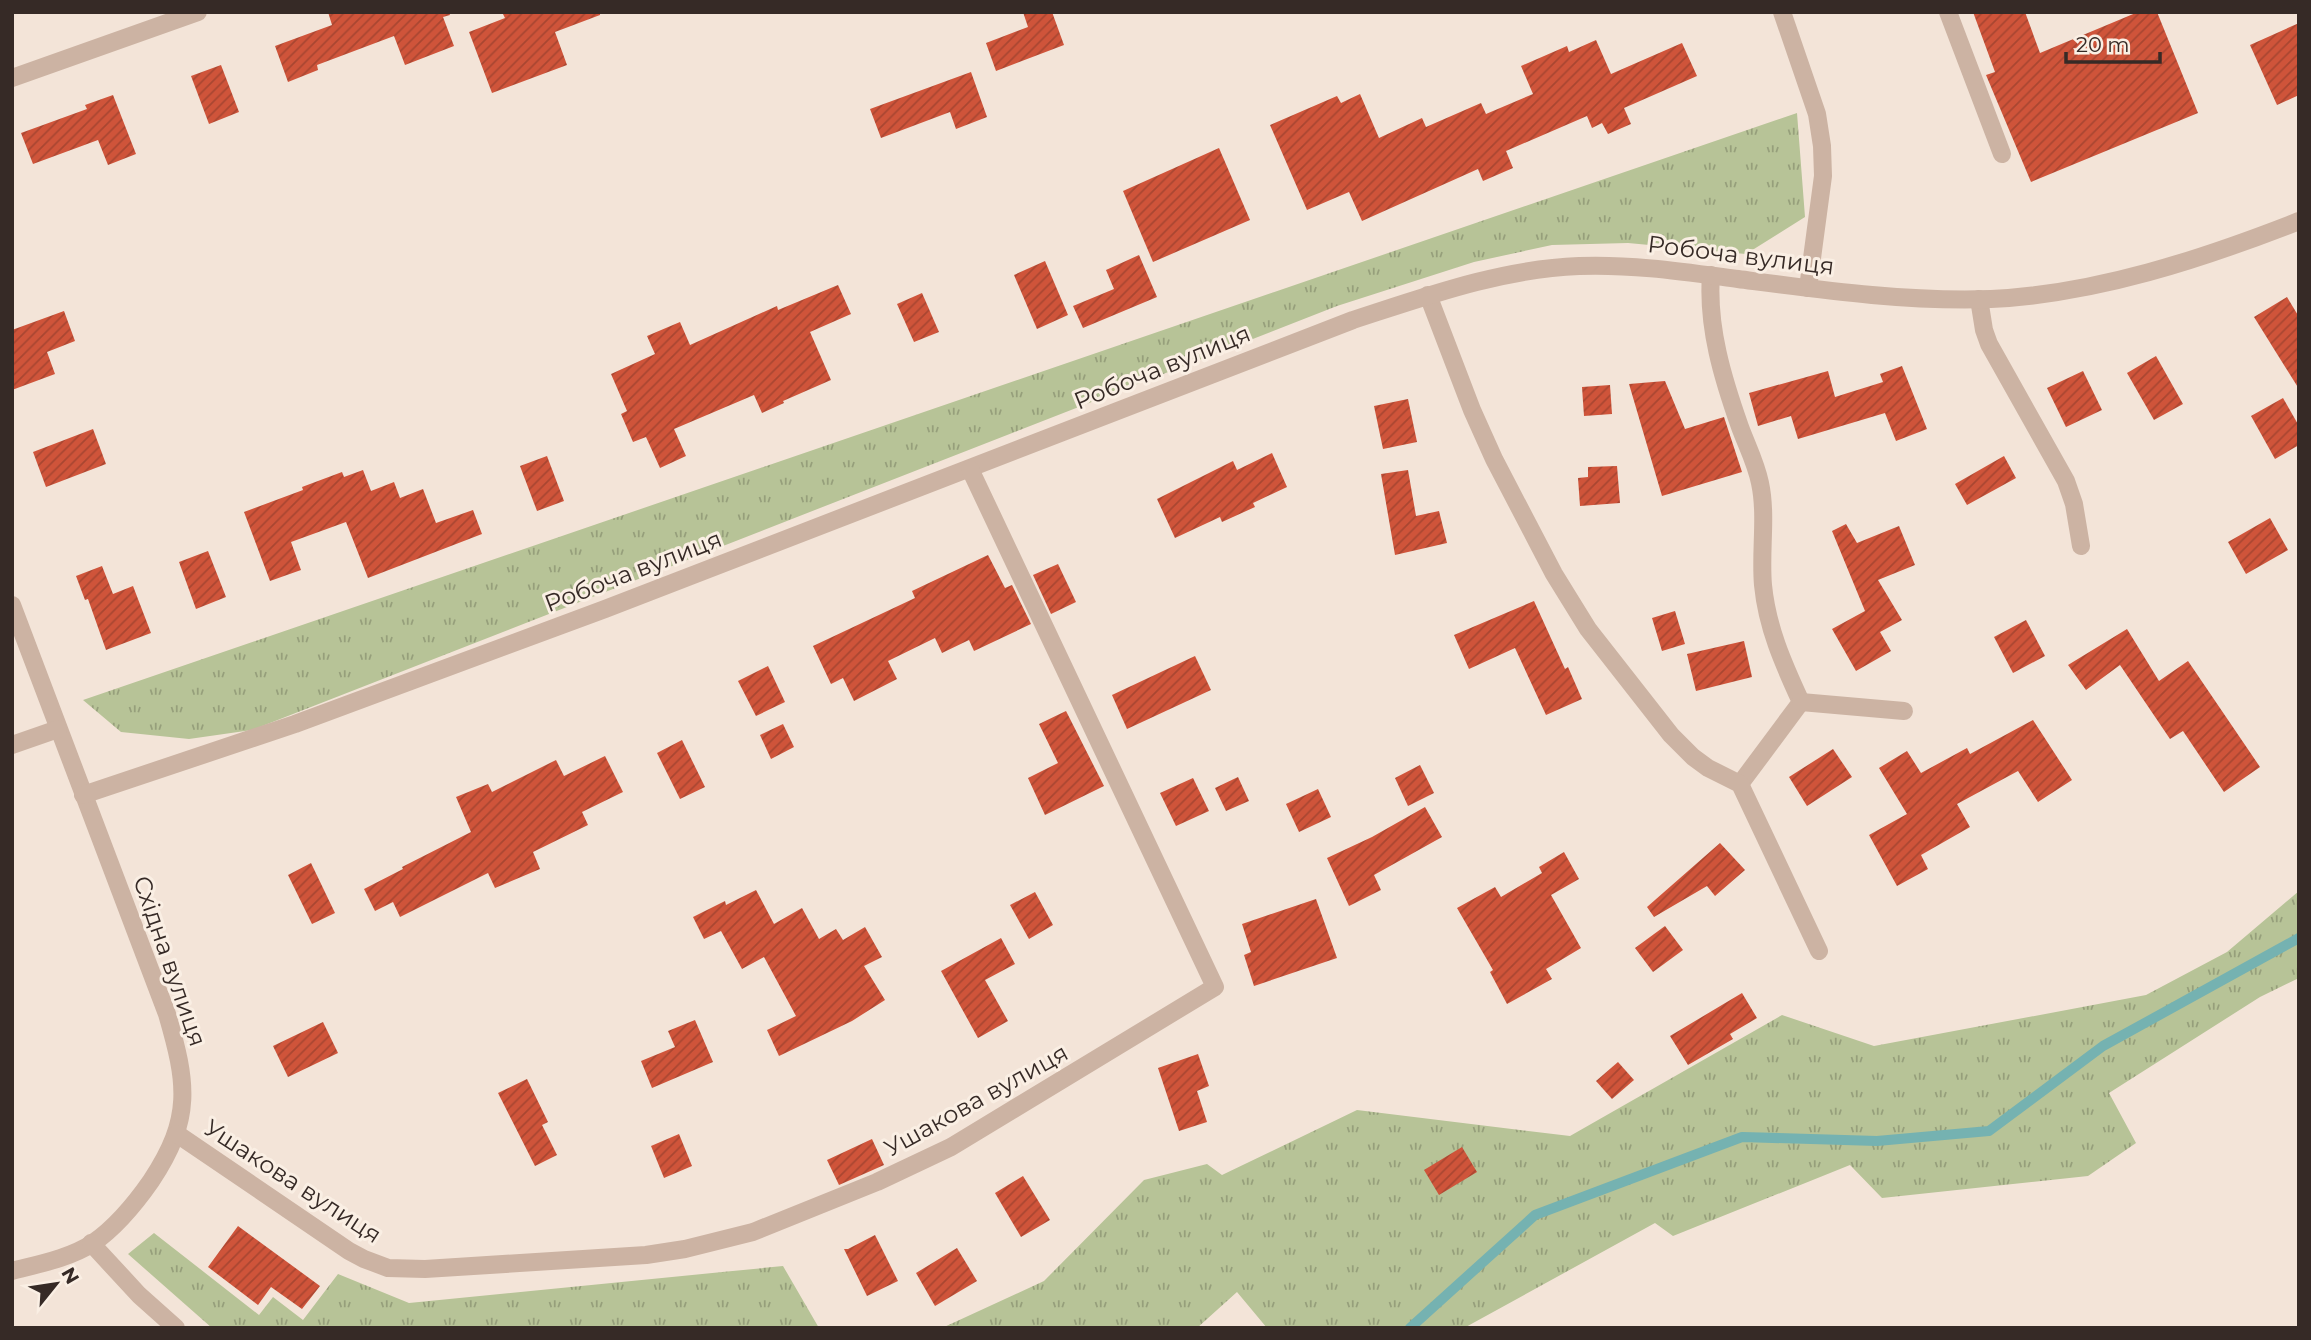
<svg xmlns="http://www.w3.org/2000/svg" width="2311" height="1340" font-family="Montserrat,sans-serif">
	<defs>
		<pattern id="grass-tufts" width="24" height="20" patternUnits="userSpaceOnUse" patternTransform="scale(1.75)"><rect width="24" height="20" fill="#b7c397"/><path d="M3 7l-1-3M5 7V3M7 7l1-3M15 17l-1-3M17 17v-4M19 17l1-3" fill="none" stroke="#969f7b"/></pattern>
		<pattern id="building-hatch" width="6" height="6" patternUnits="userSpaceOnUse" patternTransform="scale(1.75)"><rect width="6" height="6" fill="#cf543a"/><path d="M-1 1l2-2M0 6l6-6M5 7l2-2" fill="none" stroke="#a94631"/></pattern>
	</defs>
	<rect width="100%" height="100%" fill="#f3e4d8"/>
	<g fill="url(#grass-tufts)">
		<polygon points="1797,113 1805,217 1746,254 1628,243 1552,245 1474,262 1337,306 252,730 189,739 121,732 83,700"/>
		<polygon points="2299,891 2299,978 2260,997 2109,1093 2136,1143 2088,1176 1882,1198 1850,1165 1673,1236 1655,1223 1464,1328 1267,1328 1237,1292 1197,1328 942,1328 1044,1281 1144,1180 1207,1164 1222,1175 1357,1110 1570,1136 1782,1015 1874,1046 2146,995 2227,952"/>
		<polygon points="154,1233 259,1315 273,1297 303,1320 338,1274 409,1303 783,1266 819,1328 212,1328 128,1254"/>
	</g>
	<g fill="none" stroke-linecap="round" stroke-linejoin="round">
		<polyline stroke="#75b2b1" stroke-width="10" points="1410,1328 1535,1215 1742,1137 1877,1141 1989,1131 2103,1046 2299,938"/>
	</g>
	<g fill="url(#building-hatch)">
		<polygon points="328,12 449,12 450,15 443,17 454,46 405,65 394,36 317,65 318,70 288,82 275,46 332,25"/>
		<polygon points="502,12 600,12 600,15 555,32 567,65 492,93 469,32 505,18"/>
		<polygon points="1023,12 1052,12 1064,45 996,71 986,43 1028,27"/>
		<polygon points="1973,12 2025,12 2040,53 2138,12 2157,12 2198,113 2031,182 1986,75 1995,72"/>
		<polygon points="2299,23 2299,95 2277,105 2250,45"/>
		<polygon points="1596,40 1611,74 1682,43 1697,76 1624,108 1631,124 1608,134 1602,123 1592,128 1587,116 1506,151 1513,168 1483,181 1478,169 1362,221 1349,192 1307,210 1270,125 1337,96 1341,103 1360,94 1379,138 1422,118 1426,127 1481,103 1486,114 1533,94 1521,66 1567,46 1569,52"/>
		<polygon points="221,65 239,112 209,124 191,76"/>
		<polygon points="971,72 987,117 956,129 950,112 881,138 870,109"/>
		<polygon points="113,95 136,154 108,165 98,140 33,164 21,133 87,109 85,105"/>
		<polygon points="1219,148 1250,220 1153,262 1123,191"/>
		<polygon points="1139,255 1157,297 1083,328 1073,306 1114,289 1106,270"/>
		<polygon points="1045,261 1068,315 1037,329 1014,275"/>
		<polygon points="838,285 851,314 810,332 831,380 783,401 784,403 762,413 754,395 674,429 686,456 660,468 646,437 633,442 621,414 627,411 611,374 655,354 647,336 680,322 690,345 777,306 778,310"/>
		<polygon points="922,293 939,332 914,342 897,304"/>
		<polygon points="2287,297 2299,317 2299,389 2254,317"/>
		<polygon points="64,311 75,341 47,352 55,374 12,390 12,330"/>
		<polygon points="2156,356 2183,404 2154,420 2127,373"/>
		<polygon points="1902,366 1927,429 1896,441 1885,413 1798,439 1791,416 1758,426 1749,393 1828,371 1835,397 1883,382 1880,374"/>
		<polygon points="2083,371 2102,410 2066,427 2047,388"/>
		<polygon points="1665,381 1685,429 1724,417 1742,472 1662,496 1629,384"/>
		<polygon points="1610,385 1612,414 1584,416 1582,387"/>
		<polygon points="2283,398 2299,426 2299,445 2275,459 2251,416"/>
		<polygon points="1408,399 1417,442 1383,449 1374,406"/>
		<polygon points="93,429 106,464 46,487 33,452"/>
		<polygon points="1272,453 1287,487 1253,503 1255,507 1222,522 1220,517 1175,538 1157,499 1233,461 1237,470"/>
		<polygon points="547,456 564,501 537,511 520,466"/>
		<polygon points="2004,456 2016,478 1967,505 1955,484"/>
		<polygon points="1617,466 1620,503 1580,506 1578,478 1588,477 1588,467"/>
		<polygon points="363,470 371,491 394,482 400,498 423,489 436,523 473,510 482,534 368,578 346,522 291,542 301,570 270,581 244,512 303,490 302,487 342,472 344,477"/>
		<polygon points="1408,470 1416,516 1439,511 1447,543 1395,555 1381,474"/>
		<polygon points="2270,518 2288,550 2246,574 2228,542"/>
		<polygon points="1846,524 1857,543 1899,526 1915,565 1878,580 1902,620 1880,632 1891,651 1856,671 1832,629 1865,611 1832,531"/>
		<polygon points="208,551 226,597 196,609 179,562"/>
		<polygon points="988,555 1005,588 1012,585 1031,624 974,651 969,640 942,653 935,638 888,661 897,679 854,701 843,678 831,684 813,646 915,598 912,591"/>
		<polygon points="1058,564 1076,602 1051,614 1033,575"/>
		<polygon points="102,566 113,594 133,586 151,633 106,650 88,599 85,600 76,576"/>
		<polygon points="1534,601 1565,669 1568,667 1582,699 1546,715 1515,648 1469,669 1454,635"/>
		<polygon points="1675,611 1685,644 1662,651 1652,618"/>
		<polygon points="2026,620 2045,656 2013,673 1994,637"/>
		<polygon points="2127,629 2159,681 2188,661 2260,767 2224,792 2183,731 2170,739 2120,665 2086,690 2068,665"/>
		<polygon points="1744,641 1752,677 1696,691 1687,654"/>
		<polygon points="1195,656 1211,690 1127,729 1112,695"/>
		<polygon points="768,666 785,702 756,716 738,681"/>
		<polygon points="1066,711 1104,786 1045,815 1028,778 1058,763 1039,724"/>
		<polygon points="2033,720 2072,780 2038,802 2018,771 1957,804 1970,827 1921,855 1928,869 1897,886 1869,835 1907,814 1879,768 1907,751 1921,773 1967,748 1970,754"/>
		<polygon points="783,724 794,747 771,759 760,735"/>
		<polygon points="682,740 705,787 680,799 657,753"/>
		<polygon points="1833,749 1852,777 1807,806 1789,777"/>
		<polygon points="605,756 623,792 582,812 588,825 533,852 540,869 495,888 488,873 400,917 393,902 375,911 364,889 403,869 402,867 471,832 456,797 488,784 492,792 556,760 564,776"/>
		<polygon points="1420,765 1434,793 1408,806 1395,778"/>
		<polygon points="1238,777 1249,801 1226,811 1215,788"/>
		<polygon points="1193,778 1209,811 1176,826 1160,793"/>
		<polygon points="1318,789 1331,817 1299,832 1286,804"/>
		<polygon points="1425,807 1442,837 1374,875 1381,890 1349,906 1327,858 1372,837"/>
		<polygon points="1720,843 1745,870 1715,896 1707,886 1654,917 1647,907"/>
		<polygon points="1564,852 1579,879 1551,895 1581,948 1546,969 1552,979 1507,1004 1490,972 1493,970 1457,908 1495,887 1501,897 1542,873 1539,867"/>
		<polygon points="311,863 335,913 312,924 288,875"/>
		<polygon points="756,890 774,924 802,908 819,939 836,929 843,940 865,927 882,957 864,966 885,1000 852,1021 779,1056 767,1030 796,1016 764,957 742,969 721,931 704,939 693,917 725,901 726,905"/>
		<polygon points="1035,892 1053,925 1029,939 1010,905"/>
		<polygon points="1316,899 1337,958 1254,986 1244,955 1251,952 1242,924"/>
		<polygon points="1665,926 1683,950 1653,972 1635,948"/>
		<polygon points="1001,938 1015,964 985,980 1008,1021 978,1038 941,971"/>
		<polygon points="1742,993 1757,1018 1730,1034 1733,1039 1688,1065 1670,1036"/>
		<polygon points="695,1020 713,1062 652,1088 641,1061 675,1047 668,1031"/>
		<polygon points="323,1022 338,1053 288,1077 273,1046"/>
		<polygon points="1198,1054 1209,1086 1197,1091 1207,1122 1179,1131 1158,1068"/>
		<polygon points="1618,1062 1634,1080 1612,1099 1596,1081"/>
		<polygon points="527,1079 548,1122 542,1125 557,1155 535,1166 498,1093"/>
		<polygon points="679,1134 692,1166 664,1178 651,1146"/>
		<polygon points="872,1139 884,1165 839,1185 827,1160"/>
		<polygon points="1462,1147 1477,1172 1439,1195 1424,1170"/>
		<polygon points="1023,1176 1050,1220 1021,1237 995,1193"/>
		<polygon points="238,1226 320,1286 302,1309 271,1287 258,1305 208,1267"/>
		<polygon points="875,1235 898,1281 867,1296 844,1249 848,1249"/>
		<polygon points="957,1248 977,1281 935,1306 916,1273"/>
	</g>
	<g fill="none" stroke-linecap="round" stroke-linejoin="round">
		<g stroke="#ccb3a3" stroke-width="18">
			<polyline points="1782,12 1817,114 1822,146 1823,176 1808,288"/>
			<polyline points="1948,12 2002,154"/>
			<polyline points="12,78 198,12"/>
			<path d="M 1711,275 C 1707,327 1723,379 1740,427 C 1747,446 1756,463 1760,483 C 1767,516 1760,551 1763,585 C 1767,627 1783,663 1801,702 L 1740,784"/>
			<polyline points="1428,295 1472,410 1494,459 1554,574 1588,629 1671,735 1693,757 1708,768 1740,784 1819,951"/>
			<polyline points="1979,299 1984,330 1989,344 2066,481 2074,504 2081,546"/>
			<path d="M 12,605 L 167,1014 C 187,1083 193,1118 151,1181 C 135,1204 116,1227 93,1243 C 70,1258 39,1264 12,1271"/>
			<polyline points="1801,702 1904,711"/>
			<polyline points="12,745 58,729"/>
			<path d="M 83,795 L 295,724 L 605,609 L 1353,320 C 1427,296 1501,269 1579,266 C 1633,264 1685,272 1738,279 C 1822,290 1906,302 1991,299 C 2096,294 2202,259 2299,221"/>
			<polyline points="177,1134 349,1251 364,1259 388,1268 425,1269 646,1255 685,1249 753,1232 877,1182 951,1147 1215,987 970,469"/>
			<polyline points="91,1243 139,1295 176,1328"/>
		</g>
	</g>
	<g text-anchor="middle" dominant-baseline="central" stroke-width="6" stroke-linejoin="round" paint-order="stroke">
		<g font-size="24" fill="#362a26" stroke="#faefe4">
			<text transform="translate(1741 255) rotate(7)">Робоча вулиця</text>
			<text transform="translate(1162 367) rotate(-22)">Робоча вулиця</text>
			<text transform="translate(633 571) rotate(-21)">Робоча вулиця</text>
			<text transform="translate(170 961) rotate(71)">Східна вулиця</text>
			<text transform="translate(976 1100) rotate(-29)">Ушакова вулиця</text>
			<text transform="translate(293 1181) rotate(33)">Ушакова вулиця</text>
		</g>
	</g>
	<rect width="2311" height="1340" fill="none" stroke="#362a26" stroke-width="28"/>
	<g transform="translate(56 1284) rotate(60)" stroke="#faefe4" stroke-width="5" paint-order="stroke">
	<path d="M0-5L12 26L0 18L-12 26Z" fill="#362a26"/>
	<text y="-10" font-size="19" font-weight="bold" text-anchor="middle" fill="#362a26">N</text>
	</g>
	<path d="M2066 52v10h94v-10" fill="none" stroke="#362a26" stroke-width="3.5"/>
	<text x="2076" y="52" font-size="21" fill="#362a26" stroke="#faefe4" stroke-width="5" paint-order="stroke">20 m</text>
</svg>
